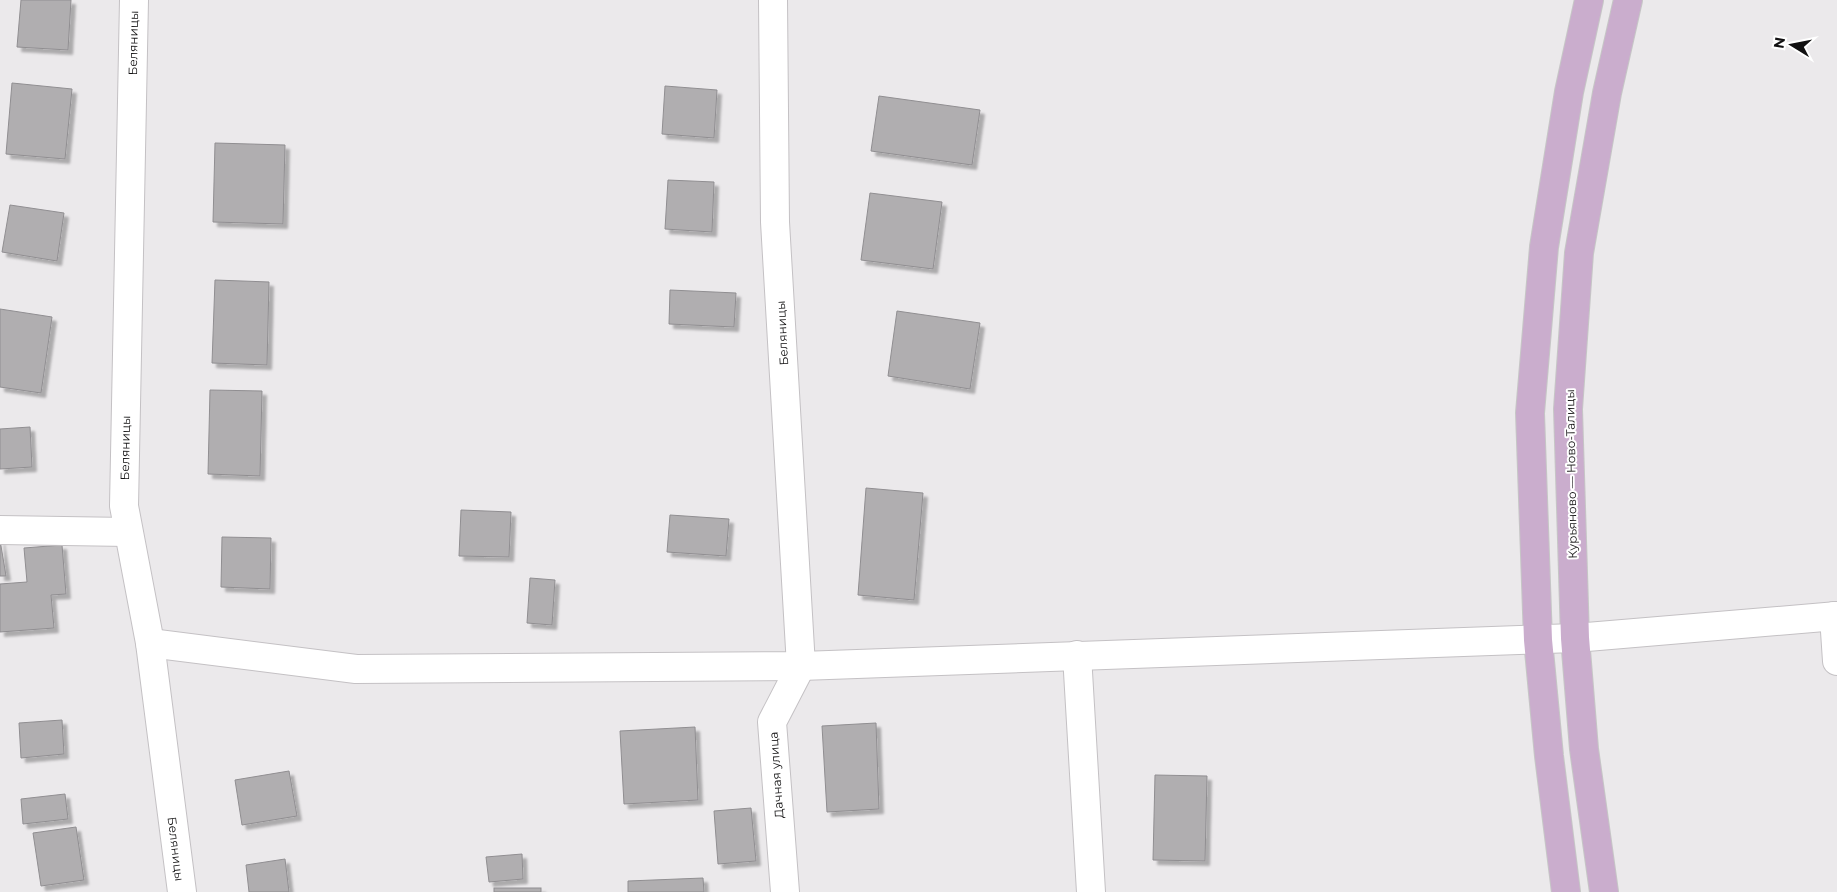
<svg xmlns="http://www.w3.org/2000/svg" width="1837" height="892" font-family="Montserrat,sans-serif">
	<defs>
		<filter id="shadow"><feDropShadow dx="4.5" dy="4.5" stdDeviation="1" flood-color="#0004"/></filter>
	</defs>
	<rect width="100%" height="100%" fill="#ebe9eb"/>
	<g fill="#b0aeb0" stroke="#908e91" filter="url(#shadow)">
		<polygon points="21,0 71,0 68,50 17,47"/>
		<polygon points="12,83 72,89 65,159 6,154"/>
		<polygon points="665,86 717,90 714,138 662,134"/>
		<polygon points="879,96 980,110 972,165 871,151"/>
		<polygon points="215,143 285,145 283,224 213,222"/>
		<polygon points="668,180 714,182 712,232 665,229"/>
		<polygon points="870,193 942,202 933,269 861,260"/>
		<polygon points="10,205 64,213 57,261 2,252"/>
		<polygon points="215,280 269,282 267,365 212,363"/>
		<polygon points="670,290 736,293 734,327 669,324"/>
		<polygon points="0,309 52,317 41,393 0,387"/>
		<polygon points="897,311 980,323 970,389 888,376"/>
		<polygon points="210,390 262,391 260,476 208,474"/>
		<polygon points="30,427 32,467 0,469 0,429"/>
		<polygon points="866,488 923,493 914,600 858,595"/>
		<polygon points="461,510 511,512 509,557 459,556"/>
		<polygon points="670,515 729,519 726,556 667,552"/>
		<polygon points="222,537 271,538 270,589 221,587"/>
		<polygon points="0,540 6,576 0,576"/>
		<polygon points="62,545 66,594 51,595 54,628 0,632 0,584 27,582 24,548"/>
		<polygon points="530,578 555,580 552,625 527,623"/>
		<polygon points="62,720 64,754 21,758 19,723"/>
		<polygon points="876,723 879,809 827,812 822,726"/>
		<polygon points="695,727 698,800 624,804 620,731"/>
		<polygon points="289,771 297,816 242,825 235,780"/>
		<polygon points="1155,775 1207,776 1205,861 1153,860"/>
		<polygon points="65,794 68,819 23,824 21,799"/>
		<polygon points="751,808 756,861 718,864 714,811"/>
		<polygon points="76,827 84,880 41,886 33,833"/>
		<polygon points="522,854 523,879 489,882 486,857"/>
		<polygon points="285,859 289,892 249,892 246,865"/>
		<polygon points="703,878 704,892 628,892 628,881"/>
		<rect x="494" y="888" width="47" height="4"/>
	</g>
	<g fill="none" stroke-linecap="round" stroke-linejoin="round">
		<defs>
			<g id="minor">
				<polyline points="134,0 124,506 150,643 182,892"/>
				<polyline points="773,0 775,222 801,666"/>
				<polyline points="0,530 128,532"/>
				<polyline points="1834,616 1837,661"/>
				<polyline points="150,643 356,669 801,666 1575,638 1837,616"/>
				<polyline points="1077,655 1091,892"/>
				<polyline points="785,892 772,722 801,666"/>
			</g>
			<g id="major">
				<polyline points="1566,892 1549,756 1538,640 1530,413 1544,247 1569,92 1589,0"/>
				<polyline points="1604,892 1584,749 1575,638 1568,409 1579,253 1607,93 1628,0"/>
			</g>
		</defs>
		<use href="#minor" stroke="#c4c1c4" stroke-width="30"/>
		<use href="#major" stroke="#c6c6c6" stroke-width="30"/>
		<use href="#minor" stroke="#fff" stroke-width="28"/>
		<use href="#major" stroke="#caadcd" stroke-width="28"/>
	</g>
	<g text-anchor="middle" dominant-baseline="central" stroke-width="4" stroke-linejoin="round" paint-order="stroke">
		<g font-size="12" fill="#111011" stroke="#fff">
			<text transform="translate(133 43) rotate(-89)">Беляницы</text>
			<text transform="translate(782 333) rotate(-93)">Беляницы</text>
			<text transform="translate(125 448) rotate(-89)">Беляницы</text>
			<text transform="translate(1571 474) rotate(-91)">Курьяново — Ново-Талицы</text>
			<text transform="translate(776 775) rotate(-94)">Дачная улица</text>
			<text transform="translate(176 849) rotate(83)">Беляницы</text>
		</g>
	</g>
	<g transform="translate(1792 45) rotate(280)" stroke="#ffffff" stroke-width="4" paint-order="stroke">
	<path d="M0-4L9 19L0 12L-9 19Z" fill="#111011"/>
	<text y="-8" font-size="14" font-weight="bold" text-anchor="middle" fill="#111011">N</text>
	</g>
</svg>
